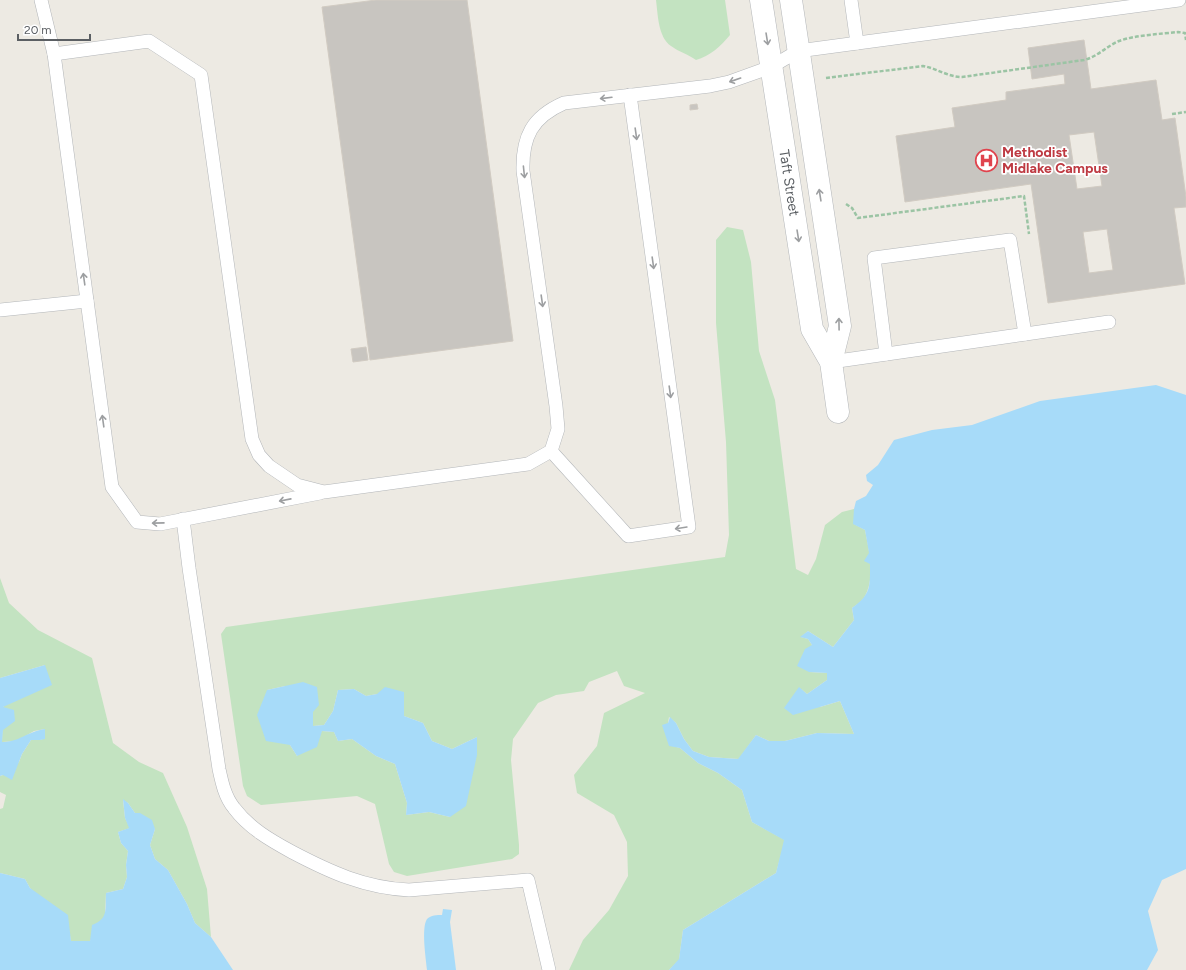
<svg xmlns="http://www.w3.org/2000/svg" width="1186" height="970" font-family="Figtree,sans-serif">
	<rect width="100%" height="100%" fill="#edeae3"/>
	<g fill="#c3e3c1" fill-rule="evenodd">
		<path d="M 656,0 L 725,0 L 730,35 C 721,46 710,56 696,60 C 688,54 679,52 671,46 C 658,37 658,15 656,0 Z"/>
		<path d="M 727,227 L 743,230 L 751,262 L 759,351 L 775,400 L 796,569 L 808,575 L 816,559 L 825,525 L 842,512 L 854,509 L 854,524 L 865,530 C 869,551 876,578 864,598 C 861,602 856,605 852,608 L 854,620 L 833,647 L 808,631 L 801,637 L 808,639 L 812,645 L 809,672 L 827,673 L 827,680 L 807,694 L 799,687 L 820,707 L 840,701 L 854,734 L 817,733 L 785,741 L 769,741 L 756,735 L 739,759 L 709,757 L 693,751 L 684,739 L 676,723 L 669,717 L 668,723 L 669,745 L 680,748 L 698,763 L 718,773 L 742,790 L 752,822 L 785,840 L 776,873 L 683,930 L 679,960 L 669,970 L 569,970 L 583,940 L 609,910 L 628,876 L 627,842 L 614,815 L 577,793 L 574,775 L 597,746 L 604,713 L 645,693 L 624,686 L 617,671 L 589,682 L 584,691 L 556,695 L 538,703 L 513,739 L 511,760 L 519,845 L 519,854 L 512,859 L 407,876 L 394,872 L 389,864 L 375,804 L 357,796 L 261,805 L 247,796 L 243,786 L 221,634 L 226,627 L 725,557 L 729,535 L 726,442 L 716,323 L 716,240 ZM 285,686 L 313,711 L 313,726 L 324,725 L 333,711 L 338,690 L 354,689 L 366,696 L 377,694 L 404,716 L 423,723 L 432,741 L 452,749 L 477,737 L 450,817 L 429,812 L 406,815 L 407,803 L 395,764 L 376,756 L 352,739 L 338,741 L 334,732 L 322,731 L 297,756 L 290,745 L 267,690 Z"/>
		<polygon points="0,578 9,603 38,630 92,658 113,743 139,762 163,773 187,827 207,889 211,937 195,923 187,904 168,870 155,859 150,845 155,829 135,813 128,803 123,800 125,818 130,828 118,832 121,843 128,851 126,865 127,877 123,889 106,893 105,915 90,941 71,941 69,930 30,888 25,879 0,873 0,809 3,808 6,795 0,792 0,776 3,775 19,762 22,754 31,740 40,740 45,738 45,729 34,731 17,741 2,742 3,707 45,665 0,678"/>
	</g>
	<g fill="#a7dbf9">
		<path d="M 1156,385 L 1186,395 L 1186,869 L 1162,880 L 1148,911 L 1158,950 L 1147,970 L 669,970 L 679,959 L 683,930 L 776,873 L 784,840 L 752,822 L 742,790 L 718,773 L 698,763 L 680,748 L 669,746 L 662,725 L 668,723 L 670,717 L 676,723 L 684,739 L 693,751 L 709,757 L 738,759 L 756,735 L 769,741 L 785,741 L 817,733 L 854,734 L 840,701 L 793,715 L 784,708 L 799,687 L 807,694 L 827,680 L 827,673 L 809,672 L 797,666 L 805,649 L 812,645 L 808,639 L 800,637 L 808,631 L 833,647 L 854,620 L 852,608 C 871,594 870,587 870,564 L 864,561 L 869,553 L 865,530 L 853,524 L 854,509 L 856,501 L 866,496 L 873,485 L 867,481 L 866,475 L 878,465 L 894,440 L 932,430 L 972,425 L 1040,401 Z"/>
		<path d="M 45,665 L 52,685 L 3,707 L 14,710 L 15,721 L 3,730 L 2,742 C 20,742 28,731 45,729 L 45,739 L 40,740 L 31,740 L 22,754 L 12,780 L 3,775 L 0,776 L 0,678 Z"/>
		<polygon points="303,682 317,687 319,705 313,712 313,726 324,725 333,711 338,690 354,689 366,696 377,694 385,687 404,692 404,716 423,723 432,741 452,749 477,737 477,755 466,806 450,817 429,812 406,815 407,803 395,764 376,756 352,739 338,741 334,732 322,731 317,747 297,756 290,745 266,741 257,715 267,690"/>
		<path d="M 123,799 L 128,803 L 135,813 L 140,813 L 152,820 L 155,829 L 150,845 L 155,859 L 168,870 L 187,904 L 195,923 L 211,937 L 233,970 L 0,970 L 0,873 L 25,879 L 30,888 L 68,915 L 71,941 L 90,941 L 92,925 C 109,919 105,908 106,893 L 123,889 L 127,877 L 126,865 L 128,851 L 121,843 L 118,832 L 129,828 L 125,818 Z"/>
		<path d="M 443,909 L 452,910 L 450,922 L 456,970 L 427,970 C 426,959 421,928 427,919 C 431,915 437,915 442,915 Z"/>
	</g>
	<g fill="#c8c5c0" stroke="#d1cbc2" fill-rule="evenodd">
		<polygon points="376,0 467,0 513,341 370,360 322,7"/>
		<path d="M 1084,40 L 1091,89 L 1156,80 L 1162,120 L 1175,118 L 1186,197 L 1186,207 L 1174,208 L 1185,284 L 1048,303 L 1031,184 L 905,202 L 896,136 L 955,127 L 952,108 L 1006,100 L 1006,92 L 1065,84 L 1064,74 L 1032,79 L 1028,48 ZM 1094,132 L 1102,186 L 1077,189 L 1069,135 ZM 1107,229 L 1113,270 L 1089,273 L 1083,232 Z"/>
		<polygon points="697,104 698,109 690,110 690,105"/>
		<polygon points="366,347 368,360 353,362 351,349"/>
	</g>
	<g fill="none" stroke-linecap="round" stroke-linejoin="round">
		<defs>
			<g id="service">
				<polyline points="41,0 54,54 112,487 137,522 160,524 320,493"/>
				<polyline points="851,0 857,43"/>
				<path d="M 54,54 L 149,41 L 201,75 L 252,439 L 259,455 L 269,466 L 297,485 L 324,492 L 528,464 L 551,451 L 558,429 L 556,406 L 523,171 C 522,137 532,117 564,103 L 710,86 L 729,82 L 771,67 L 798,51 L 1179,0"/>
				<polyline points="0,310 87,301"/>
				<polyline points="886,354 874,258 1010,240 1025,334"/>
				<polyline points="831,362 1109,322"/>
				<polyline points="551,451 628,536 689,527 630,95"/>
				<path d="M 183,519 L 189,568 L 219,769 C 222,783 225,797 234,808 C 249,828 270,840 292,852 C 330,872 365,888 409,890 L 528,880 L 549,970"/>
			</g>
			<g id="minor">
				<polyline points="761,0 812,329 831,362 838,412"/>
				<polyline points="791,0 840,326 831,362"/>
			</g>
		</defs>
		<use href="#service" stroke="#b3b6b9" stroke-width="14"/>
		<use href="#minor" stroke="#b3b6b9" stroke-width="23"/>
		<g stroke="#9bc4a4" stroke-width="2.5" stroke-dasharray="4 2" stroke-linecap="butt">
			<path d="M 826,78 L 923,66 C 936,68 948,77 962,77 L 1084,60 C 1097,57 1107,46 1119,41 C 1135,35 1161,34 1178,32 L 1185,33 L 1186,40"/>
			<polyline points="1172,114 1186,112"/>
			<polyline points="846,204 852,208 858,218 1024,196 1029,234"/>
		</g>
		<use href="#service" stroke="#fff" stroke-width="13"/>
		<use href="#minor" stroke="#fff" stroke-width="22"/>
	</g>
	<defs><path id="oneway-shaft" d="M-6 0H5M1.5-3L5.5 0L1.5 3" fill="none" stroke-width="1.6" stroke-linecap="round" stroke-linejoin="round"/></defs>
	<g stroke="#9d9fa1">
		<use href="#oneway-shaft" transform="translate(767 39) rotate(81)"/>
		<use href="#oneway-shaft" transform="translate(735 80) rotate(161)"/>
		<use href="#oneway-shaft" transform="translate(606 98) rotate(173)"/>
		<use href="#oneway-shaft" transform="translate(636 134) rotate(82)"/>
		<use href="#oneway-shaft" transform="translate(524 172) rotate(84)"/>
		<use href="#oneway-shaft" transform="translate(820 195) rotate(-99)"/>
		<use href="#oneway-shaft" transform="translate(798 236) rotate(81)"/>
		<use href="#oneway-shaft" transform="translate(653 263) rotate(82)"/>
		<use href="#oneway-shaft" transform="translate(84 279) rotate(-98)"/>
		<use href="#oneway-shaft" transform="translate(542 301) rotate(82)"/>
		<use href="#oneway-shaft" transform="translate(839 324) rotate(-91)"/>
		<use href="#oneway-shaft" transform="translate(670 392) rotate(82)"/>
		<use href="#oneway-shaft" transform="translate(103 421) rotate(-98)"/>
		<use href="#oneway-shaft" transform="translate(285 500) rotate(169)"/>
		<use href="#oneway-shaft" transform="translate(158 523) rotate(179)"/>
		<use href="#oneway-shaft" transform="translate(681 528) rotate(171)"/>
	</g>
	<defs>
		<symbol id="hospital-ring" viewBox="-11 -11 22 22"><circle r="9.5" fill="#fff" stroke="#e0444e" stroke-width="1.5"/><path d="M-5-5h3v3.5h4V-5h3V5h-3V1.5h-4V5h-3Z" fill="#e0444e"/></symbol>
	</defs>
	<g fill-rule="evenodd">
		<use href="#hospital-ring" x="974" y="148" width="25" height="25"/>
	</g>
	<g text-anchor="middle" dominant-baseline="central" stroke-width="3.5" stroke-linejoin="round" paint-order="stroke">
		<g font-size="14" font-weight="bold" fill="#be3a42" stroke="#fff" text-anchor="start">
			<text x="1002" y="152">Methodist<tspan x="1002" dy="16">Midlake Campus</tspan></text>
		</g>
		<g font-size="14" fill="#5b5f63" stroke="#fff">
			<text transform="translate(789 183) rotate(81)">Taft Street</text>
		</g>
	</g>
	<path d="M18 34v6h72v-6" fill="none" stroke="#5b5f63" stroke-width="2"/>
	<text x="24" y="34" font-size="12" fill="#5b5f63" stroke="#ffffff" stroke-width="3" paint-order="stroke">20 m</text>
</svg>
